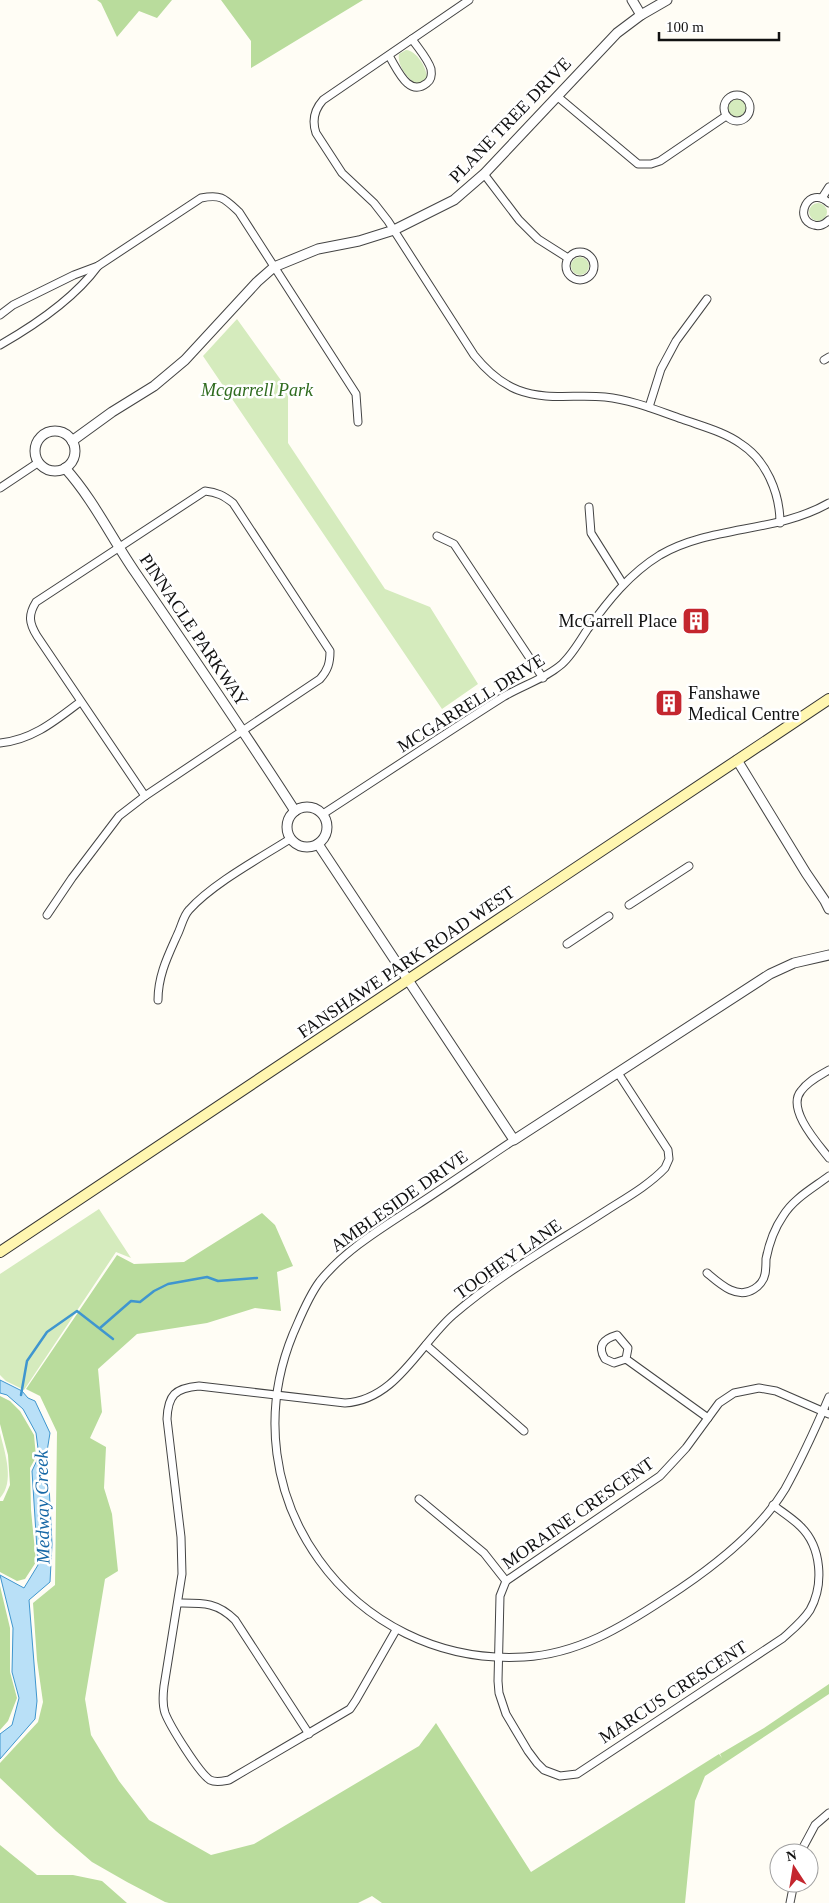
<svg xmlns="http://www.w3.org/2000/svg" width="829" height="1903" font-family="'Times New Roman',serif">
	<rect width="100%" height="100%" fill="#fffdf5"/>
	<g fill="#d5ebbd">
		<path d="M 406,50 C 417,51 426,67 427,77 L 423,82 L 417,84 C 407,79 397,65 399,54 Z"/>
		<circle cx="737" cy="108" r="9"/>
		<circle cx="818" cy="212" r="9"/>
		<circle cx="580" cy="266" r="9"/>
		<polygon points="237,319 288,390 288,443 385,589 430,607 478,684 442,709 203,356"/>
		<polygon points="99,1209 131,1258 116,1252 24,1390 6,1381 0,1375 0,1274"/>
		<path d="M 0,1433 C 5,1453 15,1482 0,1498 Z"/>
	</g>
	<g fill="#b9dc9c">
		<polygon points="97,0 172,0 157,18 139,11 117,37 101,3"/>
		<polygon points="221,0 363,0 251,68 251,41"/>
		<polygon points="262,1213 275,1225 293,1266 277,1272 281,1311 255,1308 207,1323 137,1334 98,1369 102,1412 90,1438 106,1447 104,1488 112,1514 118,1571 105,1579 85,1699 91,1735 119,1781 149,1820 211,1855 254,1844 419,1746 436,1723 531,1872 719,1754 722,1758 720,1754 764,1728 829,1684 829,1694 705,1776 695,1801 685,1903 382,1903 372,1896 358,1903 169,1903 165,1902 127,1882 92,1862 56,1831 0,1778 0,1763 38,1722 43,1702 37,1660 33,1603 55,1585 57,1432 40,1396 26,1389 117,1255 134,1264 184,1262"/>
		<polygon points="0,1396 10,1401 20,1411 34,1435 36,1457 30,1468 31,1510 36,1562 25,1579 17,1581 0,1572 0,1501 3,1501 10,1485 8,1455 0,1424"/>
		<polygon points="0,1586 10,1628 10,1672 17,1698 8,1721 0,1730"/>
		<polygon points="0,1845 37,1875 73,1875 102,1881 127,1903 0,1903"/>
	</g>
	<polygon fill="#b9e0f7" stroke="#3f96cf" points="0,1380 22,1391 28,1398 35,1401 50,1433 44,1470 49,1485 52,1544 50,1582 29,1600 37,1701 35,1719 0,1759 0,1734 12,1725 19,1698 12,1672 13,1628 0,1575 24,1588 38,1565 32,1471 39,1456 36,1433 23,1409 7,1395 0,1393"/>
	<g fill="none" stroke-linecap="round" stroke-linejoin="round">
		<g stroke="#3f96cf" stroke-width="2.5">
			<polyline points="100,1328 131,1301 140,1302 154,1291 168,1284 207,1277 218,1281 257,1278"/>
			<polyline points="21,1395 27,1361 47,1332 77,1311 113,1339"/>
		</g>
		<defs>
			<g id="minor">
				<path d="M 469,0 L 323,100 C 314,110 312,121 316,133 L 342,173 L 374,203 L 388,221 L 474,355 C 486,370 500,383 518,390 C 547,401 575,394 605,397 C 632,400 656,410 682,419 C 701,426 725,432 741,444 C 766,460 780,493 780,523"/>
				<path d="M 389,56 C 397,68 408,98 427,83 C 431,80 432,75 431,69 C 428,59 418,48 412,39"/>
				<circle cx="737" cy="108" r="13"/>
				<polyline points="558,97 638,164 651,164 660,161 726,116"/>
				<polyline points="484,174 519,220 538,239 568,258"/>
				<polyline points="822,198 829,187"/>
				<path d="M 829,203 C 809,184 792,219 814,225 C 820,227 825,224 829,220"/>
				<circle cx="580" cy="266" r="14"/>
				<path d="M 0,315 L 13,305 L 74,275 L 98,266 L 201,198 C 221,194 224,198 239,212 L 356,394 L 358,422"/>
				<path d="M 0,345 C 35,325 74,299 98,266"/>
				<polyline points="824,360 829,357"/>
				<polyline points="649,407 661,369 676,341 707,299"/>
				<polyline points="0,488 39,462"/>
				<path d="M 205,491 C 217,492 224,496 233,503 L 330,651 C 330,663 328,670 320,679 L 145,796 L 37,636 C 29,623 28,615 36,602 Z"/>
				<polyline points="589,507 591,533 623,584"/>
				<polyline points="437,536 454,544 543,678"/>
				<path d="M 0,743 C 32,740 55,721 80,702"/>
				<path d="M 323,814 C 383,775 443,735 503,697 C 523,685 545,679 562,664 C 572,655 580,641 587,630 C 608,601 629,574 660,555 C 712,525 777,533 829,503"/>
				<polyline points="629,905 689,866"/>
				<polyline points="47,915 72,878 119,816 145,796"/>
				<polyline points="567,944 609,916"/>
				<path d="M 158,1000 C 158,974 169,954 179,931 C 182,924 184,915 189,910 C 212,884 260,858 290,839"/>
				<path d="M 829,1070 C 819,1076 808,1081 801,1091 C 786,1109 818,1144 829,1158"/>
				<path d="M 514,1140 C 481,1162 448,1185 414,1207 C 382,1228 345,1250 320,1281 C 308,1297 301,1316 293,1334 C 227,1495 351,1667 524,1657 C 578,1654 622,1627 666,1598 C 708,1571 759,1532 785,1489 C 800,1462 817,1425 829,1397"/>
				<path d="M 707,1273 C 720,1284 737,1300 754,1289 C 759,1286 764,1280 765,1274 C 766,1269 766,1264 766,1259 C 769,1244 774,1229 783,1216 C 793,1199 813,1188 829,1176"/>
				<polyline points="426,1345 524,1431"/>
				<path d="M 626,1359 L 614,1363 L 605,1359 C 597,1346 603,1339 617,1335 L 628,1348 L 626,1359 L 708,1418"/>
				<polyline points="419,1499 484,1553 506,1581"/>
				<path d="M 773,1505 C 782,1512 792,1518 800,1526 C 822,1547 824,1585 810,1610 C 803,1621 793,1629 783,1638 L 577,1774 L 560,1776 L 544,1770 L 537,1763 L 528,1751 L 506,1714 L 499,1693 L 498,1681 L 500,1596 L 506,1581 L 660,1476 L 686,1448 L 719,1403 L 734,1393 L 759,1388 L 776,1391 L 829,1414"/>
				<path d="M 178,1603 C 203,1603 217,1602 235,1620 L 309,1734"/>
				<path d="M 396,1630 L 356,1700 L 350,1709 L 229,1780 C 223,1781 216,1783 210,1780 C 199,1773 170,1726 165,1713 C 162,1704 163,1694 164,1686 L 182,1574 L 181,1537 L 167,1419 C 168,1395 175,1388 199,1386 L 345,1403 C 396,1400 419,1345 453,1315 C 499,1275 553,1245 604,1212 C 624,1199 648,1186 665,1168 L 669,1159 L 668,1150 L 618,1073"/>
				<polyline points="800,1853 815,1825 829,1813"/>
				<polyline points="790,1903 794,1883"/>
			</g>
			<g id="tertiary">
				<polyline points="632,0 641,15"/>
				<circle cx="55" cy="451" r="20"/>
				<polyline points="72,441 112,412 154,386 185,360 257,282 274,267 318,249 359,241 394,230 454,200 484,174 617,33 641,15 667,0"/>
				<path d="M 65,468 C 93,499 111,537 135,572 C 189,651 243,730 295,811"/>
				<polyline points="737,760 806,873 825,901 829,909"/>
				<circle cx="307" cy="827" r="20"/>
				<polyline points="318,844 514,1140 770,974 794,963 829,955"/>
			</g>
			<polyline id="secondary" points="0,1252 829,699"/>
		</defs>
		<use href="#minor" stroke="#444" stroke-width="9"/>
		<use href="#tertiary" stroke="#444" stroke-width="11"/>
		<use href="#secondary" stroke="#333" stroke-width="12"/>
		<use href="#minor" stroke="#fff" stroke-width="7"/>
		<use href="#tertiary" stroke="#fff" stroke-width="9"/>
		<use href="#secondary" stroke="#fff6b0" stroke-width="10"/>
	</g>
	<defs>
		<symbol id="building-square" viewBox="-11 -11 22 22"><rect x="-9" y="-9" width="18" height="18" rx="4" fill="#c4262e" stroke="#fff"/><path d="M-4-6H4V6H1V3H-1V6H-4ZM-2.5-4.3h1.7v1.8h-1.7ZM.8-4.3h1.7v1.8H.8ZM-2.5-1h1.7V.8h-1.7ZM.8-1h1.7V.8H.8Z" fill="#fff"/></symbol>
	</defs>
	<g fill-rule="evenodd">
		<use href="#building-square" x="680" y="605" width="32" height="32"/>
		<use href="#building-square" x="653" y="687" width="32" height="32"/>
	</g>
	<g text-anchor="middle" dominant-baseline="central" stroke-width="5" stroke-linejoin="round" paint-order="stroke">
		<g font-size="18" fill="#111" stroke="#fff">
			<text transform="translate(510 120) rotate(-46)">PLANE TREE DRIVE</text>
			<text transform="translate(194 630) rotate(56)">PINNACLE PARKWAY</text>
			<text transform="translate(471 703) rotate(-32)">MCGARRELL DRIVE</text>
			<text transform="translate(406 962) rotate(-34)">FANSHAWE PARK ROAD WEST</text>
			<text transform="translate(399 1201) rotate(-35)">AMBLESIDE DRIVE</text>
			<text transform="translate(508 1259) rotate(-35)">TOOHEY LANE</text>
			<text transform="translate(578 1513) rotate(-35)">MORAINE CRESCENT</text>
			<text transform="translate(673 1692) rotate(-33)">MARCUS CRESCENT</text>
		</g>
		<g font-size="18" font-style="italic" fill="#2f6b1f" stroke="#fff">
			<text x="257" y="390">Mcgarrell Park</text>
		</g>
		<g font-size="18" fill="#111" stroke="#fff" text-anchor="end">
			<text x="677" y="621">McGarrell Place</text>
			<text x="688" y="693" text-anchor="start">Fanshawe<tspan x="688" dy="21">Medical Centre</tspan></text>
		</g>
		<g font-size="19" font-style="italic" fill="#1768a6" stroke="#fff">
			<text transform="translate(42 1507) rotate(-91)">Medway Creek</text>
		</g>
	</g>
	<g transform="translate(794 1868) rotate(348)"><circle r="24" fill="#ffffff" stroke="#a0a0a0"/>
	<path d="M0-4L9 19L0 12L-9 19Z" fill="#c4262e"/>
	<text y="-8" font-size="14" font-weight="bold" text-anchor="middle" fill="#111111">N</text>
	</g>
	<path d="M659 32v8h120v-8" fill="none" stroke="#111111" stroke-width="2.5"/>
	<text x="666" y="32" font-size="15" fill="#111111" stroke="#ffffff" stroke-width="4" paint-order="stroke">100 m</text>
</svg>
